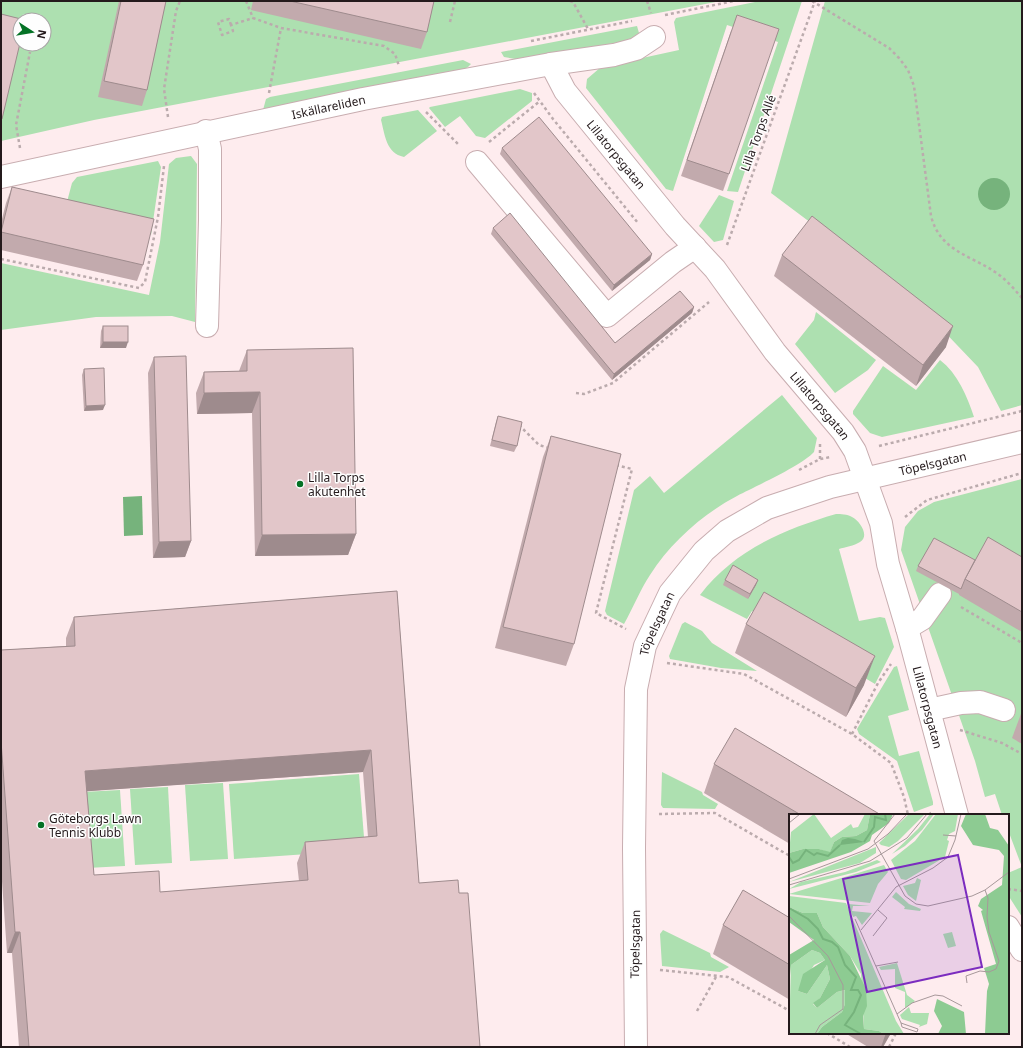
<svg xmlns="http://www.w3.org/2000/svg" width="1023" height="1048" font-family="'Noto Sans',sans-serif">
	<rect width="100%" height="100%" fill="#feecee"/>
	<g fill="#ade0b0" fill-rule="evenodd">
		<path d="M 1,1 L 721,1 L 94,120 L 1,141 ZM 20,20 L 44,20 L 44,44 L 20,44 Z"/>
		<polygon points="760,1 802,1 738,192 727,191 778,42 727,25 673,191 666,189 586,88 587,79 601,67 679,50 674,22 676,18"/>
		<polygon points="825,1 1022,1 1022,405 1001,411 978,367 914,300 771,193"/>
		<polygon points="637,26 639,33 637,39 521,60 504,57 501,52"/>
		<polygon points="463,60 471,64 468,67 459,72 263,110 266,99 270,97"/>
		<polygon points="520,89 532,93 532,101 485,138 476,136 460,116 445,127 429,108 430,107"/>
		<path d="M 418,110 L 437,131 L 404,157 C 386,153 385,135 381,120 L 382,117 Z"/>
		<polygon points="191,156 197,164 195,322 172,316 96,317 1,330 1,263 149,295 160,242 169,164 176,158"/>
		<polygon points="158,161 161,167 151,235 143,230 64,213 72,183 77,177"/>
		<polygon points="719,195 734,201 723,240 714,242 699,226"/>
		<polygon points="816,312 876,360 868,370 835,393 795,344 814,320"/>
		<path d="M 940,360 C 958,374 967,396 974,417 L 882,437 L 870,433 L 853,414 L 853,411 L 883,366 L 916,390 Z"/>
		<path d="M 782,395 L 817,438 L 814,452 C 801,466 756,486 737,496 C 703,514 671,542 650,575 C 640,590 633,608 624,624 L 607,615 L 605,611 L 634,490 L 650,476 L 664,493 Z"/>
		<polygon points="1022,479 1022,917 1008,895 1008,873 1022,867 1008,830 1008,815 1002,815 995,794 985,797 975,761 901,550 905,527 918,511 934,502"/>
		<path d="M 836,514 C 841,514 847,514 852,517 C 860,521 870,536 860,542 C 854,546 845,547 839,549 L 859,621 L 880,617 L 885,618 L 894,647 L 875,684 L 752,611 L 747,619 L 700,595 C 734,550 785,529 836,514 Z"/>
		<polygon points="685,622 702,631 712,643 757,671 721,668 670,659 669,656 682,624"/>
		<polygon points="897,666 909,710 888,716 899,756 919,751 933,802 933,805 914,812 897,761 859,734 857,729 894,667"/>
		<polygon points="662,772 702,792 703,795 718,804 715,809 663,808 661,805"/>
		<polygon points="359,774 365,850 234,859 229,784"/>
		<polygon points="223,783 228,859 190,861 185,785"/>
		<polygon points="168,787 172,863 135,865 130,789"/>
		<polygon points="120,790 125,866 87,868 83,792"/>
		<polygon points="663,930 710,953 711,957 729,967 720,972 662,966 660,934"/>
	</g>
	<g fill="#76b37c">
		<circle cx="994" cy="194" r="16"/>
		<polygon points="142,496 143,535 124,536 123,497"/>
	</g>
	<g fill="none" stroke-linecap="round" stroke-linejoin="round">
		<defs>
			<g id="minor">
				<path id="s1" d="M 551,64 L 565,91 L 675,226 L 715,269 L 775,352 L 843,432 L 855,451 L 881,523 L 888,564 L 907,628 L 957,815"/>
				<polyline points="206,131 210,149 210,220 207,326"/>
				<polyline points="477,162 607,316 673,262 695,247"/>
				<path id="s2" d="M 1,177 L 363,99 L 551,64 L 614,55 L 636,49 L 654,37"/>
				<polyline points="907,628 922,619 940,594"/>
				<polyline points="929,710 961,703 980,702 1004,710"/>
				<polyline points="1008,927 1022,950"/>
				<path id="s3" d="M 636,1047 L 634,848 L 636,689 L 645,646 L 670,593 L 704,551 L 727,531 L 767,508 L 830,487 L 1022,442"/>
			</g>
		</defs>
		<use href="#minor" stroke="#c8adb0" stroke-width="24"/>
		<g stroke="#bbabad" stroke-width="2.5" stroke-dasharray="3 3" stroke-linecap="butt">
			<polyline points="246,1 253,18 281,28 384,46 395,54 399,66"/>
			<polyline points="570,1 573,2 588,29"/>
			<polyline points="647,1 651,13"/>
			<path d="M 812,1 L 889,48 L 899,58 L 908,70 L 914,86 L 931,216 C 940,251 970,255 995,272 C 1005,278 1014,289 1022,298"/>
			<polyline points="665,15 734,1"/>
			<polyline points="450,22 455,1"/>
			<polyline points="231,25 229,19 218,22 222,35 233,31 231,25 253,18"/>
			<polyline points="531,41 632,21"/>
			<polyline points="269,93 281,28"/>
			<polyline points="534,93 553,119 638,223"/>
			<polyline points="426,112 459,145"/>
			<polyline points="168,117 164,89 176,11 180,1"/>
			<polyline points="489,142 540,101"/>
			<polyline points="20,148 16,125 30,52"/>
			<polyline points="727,245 815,1"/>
			<polyline points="1,259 139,288 145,282 158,217 164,166"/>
			<polyline points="576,393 584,394 613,383 709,302"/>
			<polyline points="519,425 539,445 549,448"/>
			<polyline points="879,446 1022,411"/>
			<polyline points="820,459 820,444"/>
			<polyline points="616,465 632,469 596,613 626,629"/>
			<polyline points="799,470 820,459 831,457"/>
			<polyline points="905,517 927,500 1022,473"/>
			<polyline points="961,607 1022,643"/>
			<polyline points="667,663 744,674 852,734 891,763 904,797 908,815"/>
			<polyline points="960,730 1002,743 1022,754"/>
			<polyline points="852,734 878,683 891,664"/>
			<polyline points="659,814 715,813 790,856"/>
			<polyline points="924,815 931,813"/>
			<polyline points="1008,889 1022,891"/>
			<polyline points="660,970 728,977 790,1011"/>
			<polyline points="697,1011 717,975"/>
			<polyline points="827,1033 850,1047"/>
			<polyline points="889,1047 896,1033"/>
		</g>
		<use href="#minor" stroke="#fff" stroke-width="22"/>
	</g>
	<g fill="#c2aaad" fill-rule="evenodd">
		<polygon points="119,1 166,1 147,90 142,106 98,97"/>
		<polygon points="253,1 434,1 427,32 421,49 251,10"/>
		<polygon points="731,31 729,174 723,191 681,176"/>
		<polygon points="502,148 652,254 650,260 612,291 500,154"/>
		<polygon points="12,187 143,265 137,281 1,250 1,223 6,203"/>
		<polygon points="493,228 615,343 694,307 692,313 612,380 491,234"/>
		<polygon points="782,255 946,347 916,386 774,276"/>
		<polygon points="103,326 126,348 100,348 101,331"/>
		<polygon points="247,350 356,534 348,555 255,556 252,413 197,414 196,393 204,372 239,371"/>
		<polygon points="154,357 191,541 185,557 153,558 148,373"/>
		<polygon points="84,369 103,410 84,411 82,375"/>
		<polygon points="498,416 517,446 514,452 490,446 496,422"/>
		<polygon points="551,436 574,644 566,666 495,648 543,457"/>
		<polygon points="1022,557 1022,632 959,595 959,594 916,571 918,566 975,560"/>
		<polygon points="725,580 758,580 756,585 748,599 723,585"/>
		<path d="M 397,591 L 419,883 L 459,893 L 480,1047 L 19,1047 L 12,953 L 7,953 L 1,867 L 1,650 L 66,646 L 66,638 L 74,617 ZM 363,772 L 368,837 L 305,842 L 297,863 L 299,881 L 160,892 L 94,875 L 87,791 Z"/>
		<polygon points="746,624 864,685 846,717 735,653"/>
		<polygon points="1022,711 1022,744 1012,738"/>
		<polygon points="714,764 881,815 790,815 790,844 704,793"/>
		<polygon points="790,918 790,1000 713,954 723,925"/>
		<polygon points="845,1033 891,1033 883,1047 868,1047"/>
	</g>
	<g fill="#9e8b8d">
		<polygon points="652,254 650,260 612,291 614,285"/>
		<polygon points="694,307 692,313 612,380 614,374"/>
		<polygon points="953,326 946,347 916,386 923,365"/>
		<polygon points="103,342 128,342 126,348 100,348"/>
		<polygon points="260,392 252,413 197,414 204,393"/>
		<polygon points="105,405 103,410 84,411 86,406"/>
		<polygon points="356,534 348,555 255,556 262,535"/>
		<polygon points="191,541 185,557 153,558 159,542"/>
		<polygon points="758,580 756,585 748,599 750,594"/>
		<polygon points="875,656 864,685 846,717 856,688"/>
		<polygon points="371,750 363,772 77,792 85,771"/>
		<polygon points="15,932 20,932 12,953 7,953"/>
		<polygon points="886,1033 891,1033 883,1047 881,1047"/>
	</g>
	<g fill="#e2c6c9" stroke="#9e8b8d" fill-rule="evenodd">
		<polygon points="121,1 166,1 147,90 104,81"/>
		<polygon points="290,1 434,1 427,32"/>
		<polygon points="1,14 25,20 20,20 20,43 2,119 1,119"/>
		<polygon points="737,15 779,29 729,174 687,160"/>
		<polygon points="539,117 652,254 614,285 502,148"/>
		<polygon points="12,187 154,219 143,265 1,232"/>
		<polygon points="510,213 615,343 680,291 694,307 614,374 493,228"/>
		<polygon points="812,216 953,326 923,365 782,255"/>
		<rect x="103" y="326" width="25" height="16"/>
		<polygon points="353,348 356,534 262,535 260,392 204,393 204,372 247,371 247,350"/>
		<polygon points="186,356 191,541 159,542 154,357"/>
		<polygon points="104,368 105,405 86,406 84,369"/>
		<polygon points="498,416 522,422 517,446 492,440"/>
		<polygon points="551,436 621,454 574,644 503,627"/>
		<polygon points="988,537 1022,557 1022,612 965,579"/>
		<polygon points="934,538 975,560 965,579 961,589 918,566"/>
		<polygon points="733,565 758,580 750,594 725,580"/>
		<path d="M 397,591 L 419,883 L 458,880 L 459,893 L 468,893 L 480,1047 L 29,1047 L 20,932 L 15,932 L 1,741 L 1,650 L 75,646 L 74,617 ZM 371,750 L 377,836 L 305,842 L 308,880 L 160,892 L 159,871 L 94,875 L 85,771 Z"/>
		<polygon points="764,592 875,656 856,688 746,624"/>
		<polygon points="735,728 881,815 801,815 714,764"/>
		<polygon points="743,890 790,918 790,965 723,925"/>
	</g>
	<g fill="#047225" stroke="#fefefe" stroke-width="1.5">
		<circle cx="300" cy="484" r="4"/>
		<circle cx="41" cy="825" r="4"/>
	</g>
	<g text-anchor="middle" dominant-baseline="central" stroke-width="3" stroke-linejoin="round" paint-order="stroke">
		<g font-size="12" fill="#241a1c" stroke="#fefefe">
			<text stroke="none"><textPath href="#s2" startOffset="335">Iskällareliden</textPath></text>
			<text transform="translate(758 133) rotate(-70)">Lilla Torps Allé</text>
			<text stroke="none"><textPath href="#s1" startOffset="112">Lillatorpsgatan</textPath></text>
			<text stroke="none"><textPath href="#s1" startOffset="436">Lillatorpsgatan</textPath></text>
			<text stroke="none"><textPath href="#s3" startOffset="763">Töpelsgatan</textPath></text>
			<text stroke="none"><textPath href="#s3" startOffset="427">Töpelsgatan</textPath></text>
			<text stroke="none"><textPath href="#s1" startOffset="760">Lillatorpsgatan</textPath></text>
			<text transform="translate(635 944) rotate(-89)">Töpelsgatan</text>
		</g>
		<g font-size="12" fill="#241a1c" stroke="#fefefe" text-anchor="start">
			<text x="308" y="477">Lilla Torps<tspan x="308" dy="14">akutenhet</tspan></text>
			<text x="49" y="818">Göteborgs Lawn<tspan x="49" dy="14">Tennis Klubb</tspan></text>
		</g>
	</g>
	<g transform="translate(789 814)">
		<rect width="220" height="220" fill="#feecee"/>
		<path d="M 25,0 L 42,24 L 62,10 L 64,14 L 69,13 L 76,0 L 81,0 L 78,16 L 67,22 L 53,23 L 45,28 L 41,39 L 30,35 L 14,35 L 0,39 L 2,18 ZM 120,0 L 136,0 L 109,27 L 100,33 L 92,31 L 90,29 ZM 141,0 L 145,0 L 133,16 L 116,32 L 103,40 L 129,15 ZM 147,0 L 169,0 L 166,17 L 160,20 L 158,26 L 160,27 L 156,43 L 117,66 L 112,65 L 102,46 L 126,27 ZM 87,33 L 87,39 L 71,49 L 0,68 ZM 88,46 L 92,48 L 67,58 L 0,75 L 12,68 L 56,58 ZM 95,51 L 99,58 L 89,70 L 81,89 L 0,80 ZM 128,64 L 132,66 L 127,87 L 119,81 L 114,72 L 126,69 ZM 107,78 L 120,90 L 132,95 L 131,97 L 115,95 L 116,93 L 103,83 ZM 0,82 L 57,89 L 107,207 L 115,220 L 95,220 L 90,217 L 75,215 L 72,160 L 61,142 L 34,113 L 28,99 L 14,99 L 0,93 ZM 59,90 L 81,92 L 64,92 L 63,97 L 83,99 L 73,111 L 67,102 L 64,103 ZM 163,118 L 167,132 L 159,134 L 154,120 ZM 23,136 L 31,139 L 36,146 L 25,151 L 9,177 L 18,180 L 38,151 L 41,165 L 31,184 L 24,190 L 28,194 L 48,178 L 56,176 L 56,190 L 53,198 L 33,213 L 28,220 L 0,220 L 2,151 ZM 108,149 L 118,181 L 126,187 L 116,194 L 116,178 L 106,174 L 106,155 L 92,156 L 90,153 ZM 120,193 L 122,199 L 140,199 L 141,194 L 138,210 L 130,213 L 131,211 L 113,205 L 111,201 Z" fill="#ade0b0"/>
		<path d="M 81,0 L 104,0 L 100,9 L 83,21 L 81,27 L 62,38 L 0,59 L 0,39 L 14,35 L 30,35 L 41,38 L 45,28 L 53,23 L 67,22 L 78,16 ZM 177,0 L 196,0 L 201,14 L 209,16 L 220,32 L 220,220 L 196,220 L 198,177 L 200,170 L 195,154 L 207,150 L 192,97 L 194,96 L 189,92 L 192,85 L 213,71 L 215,42 L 210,36 L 184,31 L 172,12 ZM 0,93 L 14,99 L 28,99 L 34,113 L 61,142 L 77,175 L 78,192 L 74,202 L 75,215 L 90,217 L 95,220 L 28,220 L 33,213 L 53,198 L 56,190 L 56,176 L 48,178 L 28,194 L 24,189 L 31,184 L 41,165 L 38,151 L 18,180 L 9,177 L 14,160 L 36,146 L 31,139 L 23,136 L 2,151 L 0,172 L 0,141 L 25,126 L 0,108 ZM 148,185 L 175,198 L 177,220 L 149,220 L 153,212 L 145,197 Z" fill="#8dcb92"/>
		<path d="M 59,24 L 66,25 L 75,28 L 51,31 L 53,26 Z" fill="#76b37c"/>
		<path fill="none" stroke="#76b37c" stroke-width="2" d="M 75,28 L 85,13 L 86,3 L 97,6 L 96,0M 0,43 L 4,49 L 10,46 L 17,36 L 25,41 L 28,39 L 39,42 L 51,31M 0,94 L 19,105 L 29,115 L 34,125 L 43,128 L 49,133 L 56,151 L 67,163 L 62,176 L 69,176 L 72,181 L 65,198 L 56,211 L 72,220"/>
		<path fill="none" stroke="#a7989a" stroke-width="1" d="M 106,0 L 85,27 L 116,82 L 127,90 L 139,92 L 183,82 L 196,76 L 220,58M 0,9 L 11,0M 154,21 L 167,22M 0,65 L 79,35 L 99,20 L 118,0M 0,71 L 81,47 L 118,24 L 138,0M 0,102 L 39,142 L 54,171 L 54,195 L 31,211 L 26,220M 66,105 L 112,209 L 129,215 L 128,218 L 113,213 L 112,209M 72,116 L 107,73 L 144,54 L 159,43 L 166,26 L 172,0M 84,122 L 98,104 L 89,96M 87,152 L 109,148M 178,169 L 177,162 L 191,157 L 200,158 L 207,155 L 210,147 L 200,118 L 198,103 L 199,84 L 196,76M 108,200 L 123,189 L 146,181 L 154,182 L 173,192"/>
		<path fill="#7b2cbf" fill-opacity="0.15" stroke="#7b2cbf" stroke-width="2" d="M 169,41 L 193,153 L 78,178 L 54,65 Z"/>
		<rect width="220" height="220" fill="none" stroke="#241a1c" stroke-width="2"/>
	</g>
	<rect width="1023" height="1048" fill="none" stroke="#241a1c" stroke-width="4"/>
	<g transform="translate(32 32) rotate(102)"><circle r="19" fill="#fefefe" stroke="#a7a3a4"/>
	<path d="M0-3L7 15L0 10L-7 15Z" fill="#047225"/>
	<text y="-6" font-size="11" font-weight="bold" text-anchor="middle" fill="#241a1c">N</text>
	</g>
</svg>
